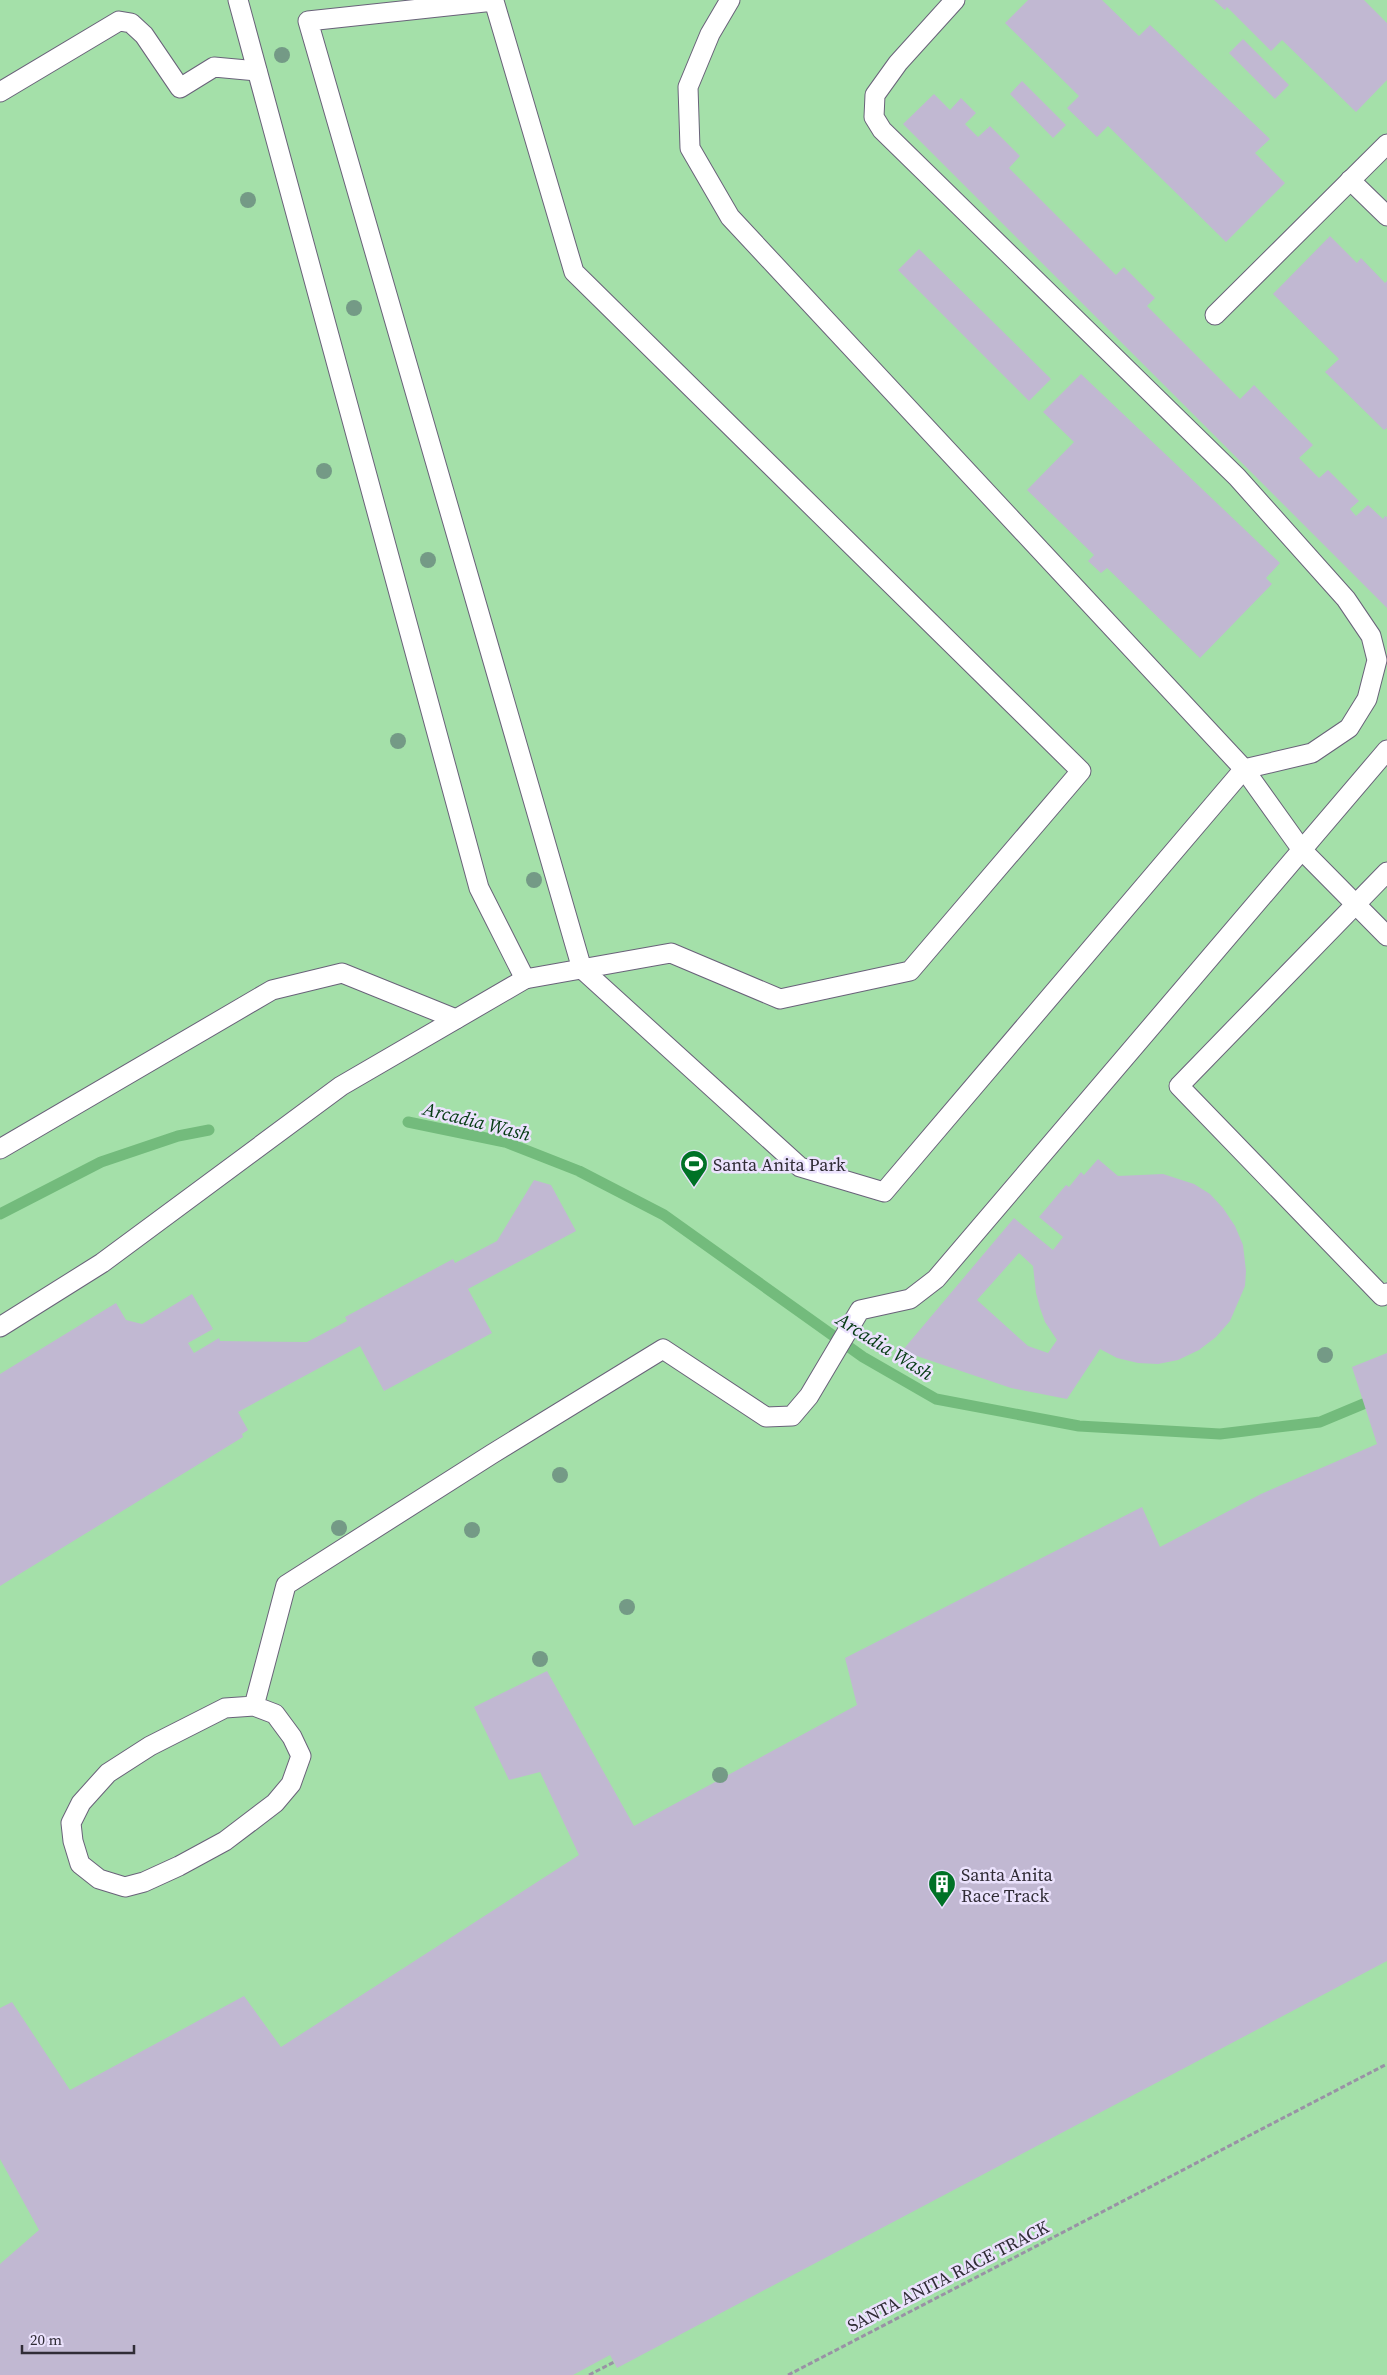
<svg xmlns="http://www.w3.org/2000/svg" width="1387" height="2375" font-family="'Source Serif 4',serif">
	<rect width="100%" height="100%" fill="#ebe2fd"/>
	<rect fill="#a4e0a9" x="0" y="0" width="1387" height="2375"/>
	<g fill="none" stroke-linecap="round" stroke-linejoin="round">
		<g stroke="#73bb7c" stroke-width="11">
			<polyline points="408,1122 505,1142 579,1171 664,1215 863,1357 936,1399 1079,1426 1220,1434 1320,1422 1387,1394"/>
			<polyline points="0,1214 101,1162 178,1136 209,1130"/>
		</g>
	</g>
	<g fill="#c1b8d2" fill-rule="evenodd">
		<polygon points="1028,0 1102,0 1139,36 1150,25 1270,139 1255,153 1285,183 1226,242 1108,126 1097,137 1067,108 1079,96 1005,23"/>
		<polygon points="1214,0 1364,0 1387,23 1387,80 1356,112 1282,40 1271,51 1227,7 1225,10"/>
		<polygon points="1243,39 1289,85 1275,99 1229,53"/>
		<polygon points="1022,81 1066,125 1053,138 1010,94"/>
		<polygon points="934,94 950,110 961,98 976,113 965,124 978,137 990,126 1020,156 1009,168 1116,275 1124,267 1155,298 1147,306 1240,399 1254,385 1313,445 1299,458 1319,478 1328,470 1359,501 1350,509 1356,516 1368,505 1383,519 1385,516 1387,517 1387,608 903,124"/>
		<polygon points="1330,236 1357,263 1361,258 1385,283 1387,281 1387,428 1384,430 1325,372 1339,359 1273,294"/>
		<polygon points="919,249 1051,379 1029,401 898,270"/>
		<polygon points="1081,374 1280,563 1266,578 1272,584 1200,658 1107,568 1101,573 1088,561 1094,555 1027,490 1074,442 1043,412"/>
		<path d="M 1098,1159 L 1118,1176 L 1163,1174 L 1194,1184 L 1210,1194 L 1223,1208 L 1235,1226 L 1243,1245 L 1246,1271 L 1245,1286 L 1230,1321 L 1216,1337 L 1199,1350 L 1178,1360 L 1158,1364 L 1138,1363 L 1117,1358 L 1100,1349 L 1067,1399 L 1011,1388 L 902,1351 L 1014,1218 L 1053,1250 L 1063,1237 L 1039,1217 L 1066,1185 L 1069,1187 L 1081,1172 L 1084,1175 ZM 1019,1253 L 1033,1266 L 1036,1293 L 1040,1308 L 1045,1322 L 1057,1340 L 1048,1353 L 1028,1346 L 977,1300 Z"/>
		<polygon points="534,1180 551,1185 576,1231 468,1289 492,1333 384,1391 360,1346 238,1412 248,1430 242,1434 243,1437 0,1586 0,1374 116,1303 126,1320 142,1324 192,1294 213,1329 188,1343 194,1353 219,1338 220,1341 307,1342 347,1321 345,1317 453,1259 455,1263 497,1241"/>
		<polygon points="1387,1353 1387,1961 617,2368 610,2355 573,2375 0,2375 0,2264 39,2230 0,2159 0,2008 12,2002 70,2090 244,1996 281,2047 579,1855 540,1772 509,1780 474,1707 547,1671 634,1826 857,1705 845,1658 1142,1507 1160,1547 1261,1494 1377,1444 1352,1367"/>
	</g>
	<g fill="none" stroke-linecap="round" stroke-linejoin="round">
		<defs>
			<g id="lane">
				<polyline points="238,0 479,888 525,979 671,953 780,999 910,971 1081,771 574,272 494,1 308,21 582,969 800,1167 884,1192 1244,769 1312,753 1349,728 1367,699 1377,660 1371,636 1346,599 1237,477 882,130 874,117 875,95 898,63 955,0"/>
				<polyline points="730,0 710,34 688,87 690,148 730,217 1244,769 1302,850 1387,936"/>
				<polyline points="0,92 119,21 131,23 144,35 180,88 214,67 257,71"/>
				<polyline points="1350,180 1387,216"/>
				<polyline points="1215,315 1387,144"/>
				<polyline points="1387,872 1179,1086 1382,1296 1387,1293"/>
				<polyline points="0,1149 272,990 342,973 456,1019"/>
				<polyline points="0,1327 102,1263 341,1086 525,979"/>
				<polyline points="254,1706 225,1708 150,1746 108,1773 81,1803 71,1823 73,1841 80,1864 99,1879 125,1887 144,1882 179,1866 225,1841 275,1803 291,1784 301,1756 292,1737 275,1714 254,1706 286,1585 492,1454 663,1349 766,1417 792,1416 809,1396 860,1310 910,1299 936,1279 1387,750"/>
			</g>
		</defs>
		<use href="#lane" stroke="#696279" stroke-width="21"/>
		<g stroke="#9992a5" stroke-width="3" stroke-dasharray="5 2.5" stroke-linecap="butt">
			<polyline points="589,2375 614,2362"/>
			<polyline points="788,2375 1387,2064"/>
		</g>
		<use href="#lane" stroke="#fff" stroke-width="19"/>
	</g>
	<g fill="#749a86">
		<circle cx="282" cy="55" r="8"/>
		<circle cx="248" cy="200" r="8"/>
		<circle cx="354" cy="308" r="8"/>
		<circle cx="324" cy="471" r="8"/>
		<circle cx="428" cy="560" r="8"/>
		<circle cx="398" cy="741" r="8"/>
		<circle cx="534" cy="880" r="8"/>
		<circle cx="1325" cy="1355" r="8"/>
		<circle cx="560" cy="1475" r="8"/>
		<circle cx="339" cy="1528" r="8"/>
		<circle cx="472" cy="1530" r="8"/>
		<circle cx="627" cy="1607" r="8"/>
		<circle cx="540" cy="1659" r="8"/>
		<circle cx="720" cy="1775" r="8"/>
	</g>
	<defs>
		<symbol id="stadium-pin" viewBox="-11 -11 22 30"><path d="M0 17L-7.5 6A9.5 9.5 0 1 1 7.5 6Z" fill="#007226" stroke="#ebe2fd"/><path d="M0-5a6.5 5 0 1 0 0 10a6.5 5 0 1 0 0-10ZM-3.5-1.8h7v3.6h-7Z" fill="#fff"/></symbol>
		<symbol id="building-pin" viewBox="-11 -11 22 30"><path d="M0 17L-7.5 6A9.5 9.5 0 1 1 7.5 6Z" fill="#007226" stroke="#ebe2fd"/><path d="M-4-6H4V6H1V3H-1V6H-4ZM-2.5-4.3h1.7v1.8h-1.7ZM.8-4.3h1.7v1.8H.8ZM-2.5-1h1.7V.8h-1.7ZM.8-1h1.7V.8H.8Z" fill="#fff"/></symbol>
	</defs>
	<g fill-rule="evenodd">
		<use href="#stadium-pin" x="678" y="1148" width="32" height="43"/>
		<use href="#building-pin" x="926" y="1868" width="32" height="43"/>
	</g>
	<g text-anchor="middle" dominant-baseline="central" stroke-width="5" stroke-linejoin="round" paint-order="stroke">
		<g font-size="18" fill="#302c36" stroke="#ebe2fd" text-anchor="start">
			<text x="713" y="1164">Santa Anita Park</text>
			<text x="961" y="1874">Santa Anita<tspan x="961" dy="21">Race Track</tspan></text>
		</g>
		<g font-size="18" fill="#302c36" stroke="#ebe2fd">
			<text transform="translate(948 2276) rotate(-27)">SANTA ANITA RACE TRACK</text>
		</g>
		<g font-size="19" font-style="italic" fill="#053b13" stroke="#ebe2fd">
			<text transform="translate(477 1121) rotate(14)">Arcadia Wash</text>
			<text transform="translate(885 1346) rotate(32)">Arcadia Wash</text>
		</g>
	</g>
	<path d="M22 2345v8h112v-8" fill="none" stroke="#302c36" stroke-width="2.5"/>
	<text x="30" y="2345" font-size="15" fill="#302c36" stroke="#ebe2fd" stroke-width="4" paint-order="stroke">20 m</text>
</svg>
